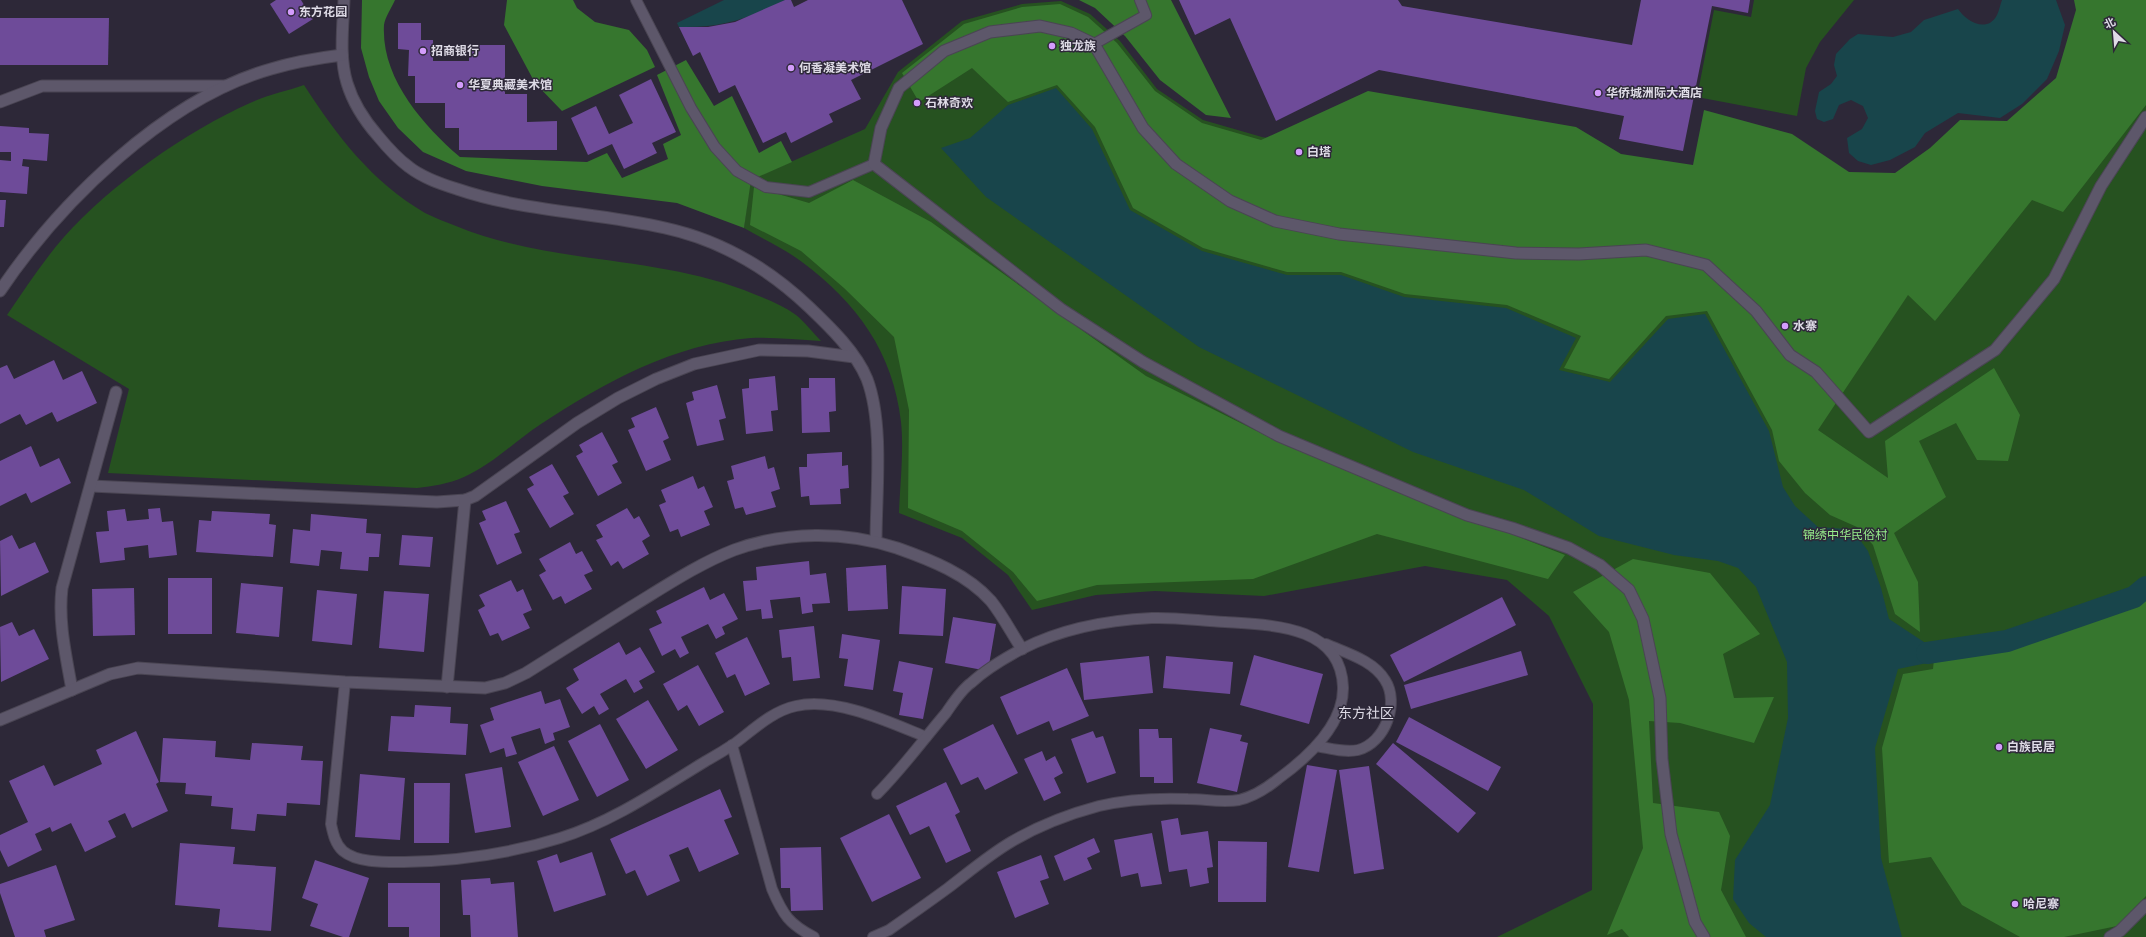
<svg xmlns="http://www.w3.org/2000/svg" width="2146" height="937" font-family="Raleway,'Noto Sans SC',sans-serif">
	<rect width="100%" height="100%" fill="#2d2838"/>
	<g fill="#265220">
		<polygon points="1754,0 1854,0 1820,42 1806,68 1797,116 1697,97 1714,10 1751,17"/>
		<path d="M 2146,0 L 2146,937 L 1497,937 L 1592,890 L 1593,704 L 1549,616 L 1507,580 L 1425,566 L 1264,596 L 1155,591 L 1096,595 L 1032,610 L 1008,575 L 962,538 L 899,513 C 900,485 904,450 901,422 C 893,352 857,303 802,262 C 785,249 763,239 744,228 L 750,180 L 865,129 L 898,72 L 962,21 L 1022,4 L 1061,1 L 1090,14 L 1120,41 L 1157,89 L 1203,120 L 1262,137 L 1809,233 L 1908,226 Z"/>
		<path d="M 304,85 C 337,136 371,181 425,213 C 435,218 446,222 456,226 C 548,264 651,255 744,290 C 761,297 781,304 796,315 C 805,322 813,333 821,341 C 798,340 774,337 751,338 C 674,344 605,382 541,424 C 515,441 492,465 464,477 C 448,484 433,486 417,488 L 108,473 L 129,389 L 7,315 C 25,289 43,261 64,237 C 110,185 187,131 250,103 C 267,95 287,91 304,85 Z"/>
	</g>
	<g fill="#36762e">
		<path d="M 362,0 L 395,0 C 392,7 385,17 384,25 C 381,78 423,125 460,157 L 587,162 L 607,153 L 622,178 L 668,159 L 663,144 L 681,135 L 657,75 L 686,60 L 714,106 L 732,96 L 759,153 L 781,141 L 792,162 L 751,180 L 744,228 L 677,203 L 542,186 L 466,171 L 423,152 L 398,128 L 379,101 L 369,77 L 361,48 Z"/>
		<polygon points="507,0 573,0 577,8 595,22 629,30 647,50 655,67 562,111 535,83 504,25"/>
		<polygon points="1079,0 1171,0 1231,118 1206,115 1160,80 1125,36 1095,8"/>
		<polygon points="2074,0 2146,0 2146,105 2063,212 2032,200 1935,321 1908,295 1818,430 1888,478 1885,441 1994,368 2020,415 2008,461 1977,460 1956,423 1919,441 1946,497 1894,533 1918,582 1920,632 1895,614 1873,545 1857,527 1830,515 1805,493 1779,461 1772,430 1707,311 1666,316 1609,379 1564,368 1581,336 1507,305 1405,294 1341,272 1287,272 1203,248 1133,208 1095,127 1057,85 1008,102 972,68 919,102 902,73 964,24 1022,7 1060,4 1088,17 1117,43 1155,91 1202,123 1261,140 1368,91 1576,127 1621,154 1693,165 1704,110 1792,134 1849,172 1895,173 1930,148 1960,120 2007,121 2056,78 2076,10"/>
		<polygon points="853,180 931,222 1146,376 1287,446 1565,555 1548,579 1377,534 1253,579 1097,585 1037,601 1013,572 962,531 908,508 909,410 894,337 844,288 801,251 750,225 754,187 809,203"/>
		<polygon points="1633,559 1710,573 1760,634 1723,654 1734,698 1774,697 1754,743 1680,723 1649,721 1653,803 1719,812 1730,836 1721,890 1746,937 1629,937 1622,929 1607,935 1643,848 1629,700 1609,632 1573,592"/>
		<polygon points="2146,595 2146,896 2117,926 2064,937 2020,937 1962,905 1931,857 1889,863 1882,748 1903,674 1933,669 1934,659 2009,647 2138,602"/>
	</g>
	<g fill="#18454b">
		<path d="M 724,0 L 785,0 C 747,19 722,28 679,27 L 677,23 Z"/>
		<path d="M 2002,0 L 2056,0 L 2065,25 L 2059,51 L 2047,79 L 2022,104 L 2000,118 L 1958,113 L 1925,133 L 1915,147 L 1890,160 L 1871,165 L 1858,161 L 1849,153 L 1847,138 L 1862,129 L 1868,118 L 1863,106 L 1851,100 L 1839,105 L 1833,119 L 1824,122 L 1817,119 L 1815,111 L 1819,92 L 1831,84 L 1837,76 L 1834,65 L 1836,54 L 1850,39 L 1858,34 L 1893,37 L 1911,32 L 1924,20 L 1958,9 C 1966,21 1987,34 1997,15 C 1999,11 2000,5 2002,0 Z"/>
		<polygon points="1056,88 1092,129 1130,210 1202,251 1287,275 1341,275 1404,297 1506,308 1576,338 1559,370 1610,382 1668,319 1705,314 1769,431 1783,487 1795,506 1818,527 1846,529 1854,533 1860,540 1868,551 1881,588 1889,619 1927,644 1927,663 1898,669 1875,748 1881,858 1902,937 1766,937 1749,923 1733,899 1735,860 1770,805 1788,718 1787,662 1756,587 1738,568 1718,561 1674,555 1599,536 1524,490 1413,452 1199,347 986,197 941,148 970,138 1008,105"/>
	</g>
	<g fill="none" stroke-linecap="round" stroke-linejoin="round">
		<polyline stroke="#18454b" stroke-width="22" points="1927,653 2007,641 2134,597 2146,587"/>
	</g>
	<g fill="#6e4b99">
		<polygon points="276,0 301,0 313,19 289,34 270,4"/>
		<polygon points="785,0 791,0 794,7 808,0 902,0 923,44 851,80 861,99 829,114 833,122 791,143 786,132 763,143 735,85 719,93 700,52 693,56 679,27 708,27 735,22"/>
		<polygon points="1179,0 1398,0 1402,6 1632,45 1641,0 1750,0 1748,13 1712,6 1683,151 1619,139 1624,116 1379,70 1276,121 1230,18 1195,35"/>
		<polygon points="0,18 109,18 108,65 0,65"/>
		<polygon points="398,23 421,23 421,40 433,40 433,61 469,61 469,45 505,45 505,94 527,94 527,122 557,121 557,150 459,150 459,128 445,128 445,103 415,103 415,76 408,76 409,50 398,49"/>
		<polygon points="651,79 676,132 652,143 657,153 624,169 612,144 588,155 571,118 596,106 609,134 633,123 619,95"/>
		<polygon points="0,126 29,128 29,133 49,134 47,161 23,159 22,166 29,167 27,194 0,192 0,160 11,161 11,152 0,152"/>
		<polygon points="0,200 6,200 4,227 0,227"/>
		<polygon points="54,360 63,380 82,371 97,403 57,422 52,412 26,425 20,414 0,424 0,368 7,365 14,379"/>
		<polygon points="775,376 778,410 771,411 773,431 746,434 742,389 749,388 749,379"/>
		<polygon points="809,378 835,378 836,411 829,412 830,432 802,433 801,388 809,388"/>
		<polygon points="717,385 726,418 719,420 724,440 697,446 686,403 694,400 692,392"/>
		<polygon points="656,407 669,438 663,441 671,460 646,471 628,430 635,427 631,418"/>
		<polygon points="602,432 618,462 612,465 622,483 598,496 576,456 583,452 579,445"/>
		<polygon points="31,446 40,467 59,458 71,483 31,503 26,493 0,506 0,461"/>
		<polygon points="842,452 842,466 848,465 849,488 840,489 841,504 810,505 809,496 801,497 799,467 807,467 807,454"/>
		<polygon points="765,456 768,469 774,467 780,489 771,492 776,507 746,515 743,507 735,509 727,481 734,479 731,466"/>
		<polygon points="552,464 569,493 563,496 574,514 550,528 527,489 534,485 529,477"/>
		<polygon points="693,476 698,489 704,486 713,507 704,511 710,525 681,537 678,529 670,532 659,505 666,502 661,490"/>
		<polygon points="506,501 520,532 514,534 522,553 497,565 479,523 486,520 482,511"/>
		<polygon points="160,508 162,522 173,521 177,555 149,558 148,545 124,548 125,560 100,563 96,532 109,531 107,511 125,509 127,521 149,519 148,509"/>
		<polygon points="627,508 634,519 639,516 650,536 642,541 649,554 623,569 618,561 611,566 596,540 603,537 596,525"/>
		<polygon points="212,511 270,514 269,524 276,525 273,557 196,552 199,520 211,521"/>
		<polygon points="311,514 367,519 366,533 381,534 379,557 369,557 368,571 340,569 342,552 321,550 319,566 290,563 293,529 310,531"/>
		<polygon points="12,535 19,549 35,542 49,572 1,596 0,541"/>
		<polygon points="402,535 433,537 430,567 399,565"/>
		<polygon points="570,542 576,554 582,551 593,571 584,575 592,589 565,604 561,596 553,600 539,575 546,571 539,559"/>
		<polygon points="809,561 810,575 826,573 830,603 812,604 813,612 802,614 800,597 770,600 773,618 762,619 761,609 746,611 743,581 757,580 756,567"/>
		<polygon points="886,565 888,609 848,611 846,568"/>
		<rect x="168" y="578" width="44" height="56"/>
		<polygon points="511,580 517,592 523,589 532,610 523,614 530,628 502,641 498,633 490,636 478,610 485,606 479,595"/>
		<polygon points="241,583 283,587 279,637 236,633"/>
		<polygon points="902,586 946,589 943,636 899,634"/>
		<polygon points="704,587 710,600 724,593 738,619 722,627 725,634 716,639 708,624 681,637 689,653 680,658 675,649 662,656 649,629 662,623 656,611"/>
		<polygon points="134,588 135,635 93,636 92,589"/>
		<polygon points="317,590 357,594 352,645 312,641"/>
		<polygon points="384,591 429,594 424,652 379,648"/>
		<polygon points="1502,597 1516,625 1404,682 1390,655"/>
		<polygon points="953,617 996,624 988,671 945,663"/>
		<polygon points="12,622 19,636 34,629 49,659 1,682 0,627"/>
		<polygon points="814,626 820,678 793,681 791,657 782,658 779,630"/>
		<polygon points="842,634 880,640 873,690 844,686 848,659 839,658"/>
		<polygon points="747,637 770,684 745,696 735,674 727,678 715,653"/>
		<polygon points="619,642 626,655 640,647 655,672 639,681 643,688 634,693 626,679 600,694 609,709 599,715 594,706 582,714 566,688 579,680 573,669"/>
		<polygon points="1521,651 1528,675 1411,709 1404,685"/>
		<polygon points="1254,655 1323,674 1309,724 1240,705"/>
		<polygon points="1149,656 1153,693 1084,700 1080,663"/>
		<polygon points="1166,656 1233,662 1230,694 1163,688"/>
		<polygon points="899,661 933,668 923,719 899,715 903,693 893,691"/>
		<polygon points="698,665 724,712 699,726 687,705 678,711 663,684"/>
		<polygon points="1067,668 1089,716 1053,731 1049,721 1017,735 1000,697"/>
		<polygon points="541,691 545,704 560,699 570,727 553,733 555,740 545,744 540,728 511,737 517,754 506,757 504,748 490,753 480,725 494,720 490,708"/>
		<polygon points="648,700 678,750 646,769 616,719"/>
		<polygon points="415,705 451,707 450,723 468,724 466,755 388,751 391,716 414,717"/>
		<polygon points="1409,717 1501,767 1488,791 1396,742"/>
		<polygon points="600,724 629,780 597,797 568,741"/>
		<polygon points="993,724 1018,773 985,790 978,777 961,785 943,749"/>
		<polygon points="1210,728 1242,735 1240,741 1248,743 1237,792 1197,783"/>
		<polygon points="1139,729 1158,729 1159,738 1172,738 1173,783 1154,783 1154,777 1140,777"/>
		<polygon points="136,731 159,782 156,784 168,811 132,828 125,813 108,821 116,837 85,852 71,823 52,832 50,827 35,834 42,850 8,867 0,850 0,835 28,822 9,781 44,765 54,786 102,764 96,750"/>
		<polygon points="1093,731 1096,738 1103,736 1116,773 1087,783 1071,739"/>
		<polygon points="163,738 216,741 215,757 250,760 252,743 303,746 301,760 323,761 320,805 287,803 286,816 257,814 255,831 231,829 233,808 211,806 212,796 185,794 186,783 160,782"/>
		<polygon points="1393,743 1476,813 1458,833 1376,764"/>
		<polygon points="554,746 579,800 543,816 518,762"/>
		<polygon points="1042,751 1046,761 1055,756 1063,773 1054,778 1061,793 1044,801 1024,759"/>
		<polygon points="1307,765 1337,770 1319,872 1288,867"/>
		<polygon points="1369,766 1384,869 1354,874 1339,770"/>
		<polygon points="502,767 511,827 475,833 465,774"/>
		<polygon points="360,774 405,778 400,840 355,837"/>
		<polygon points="946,782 960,812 955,815 971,851 946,863 929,826 910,835 896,806"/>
		<polygon points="414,783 450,783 449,843 414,843"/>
		<polygon points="720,789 732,817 724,820 739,854 699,872 688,847 669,855 680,881 647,896 635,870 626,874 610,839"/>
		<polygon points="889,814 921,878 872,902 840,838"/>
		<polygon points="1178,818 1181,835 1208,831 1213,867 1207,868 1209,883 1190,887 1187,869 1169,872 1161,821"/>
		<polygon points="1152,833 1162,884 1141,887 1138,873 1121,877 1114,840"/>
		<polygon points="1094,838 1100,852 1087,858 1092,869 1064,881 1054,856"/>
		<polygon points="1218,841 1267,842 1266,902 1218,902"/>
		<polygon points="180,843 235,847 233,864 276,867 271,931 218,927 220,909 175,905"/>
		<polygon points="821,847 823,910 791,911 790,888 781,888 780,848"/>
		<polygon points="592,852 606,895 554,912 537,861 557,854 560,863"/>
		<polygon points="1041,855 1049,878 1040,881 1049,904 1015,918 997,872"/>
		<polygon points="315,860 369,878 349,937 343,937 310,926 318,904 302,898"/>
		<polygon points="56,865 75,920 44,930 46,937 15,937 0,893 0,884"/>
		<polygon points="490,878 491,884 514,882 518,937 471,937 470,915 463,915 461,880"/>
		<polygon points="388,883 440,883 440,937 409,937 409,927 388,927"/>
	</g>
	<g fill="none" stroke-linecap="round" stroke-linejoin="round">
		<defs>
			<g id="service">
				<polyline points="636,0 691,108 715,147 737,171 766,187 809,192 874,164"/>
				<polyline points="1094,44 1146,15 1140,0"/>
				<path d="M 345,682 L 331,824 C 333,833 335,844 343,851 C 357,863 386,862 404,862 C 457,861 509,854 560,838 C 612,822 660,789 706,761 C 715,756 725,750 734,744 C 753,730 772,711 796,706 C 836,697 889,722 926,737"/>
				<path d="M 732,745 L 772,889 C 783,915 789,924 814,937"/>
				<path d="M 1316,746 C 1329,748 1344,753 1358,750 C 1385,743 1400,703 1385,680 C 1373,660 1346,653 1326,644"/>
				<path d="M 873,937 L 889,930 C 909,916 929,902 948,888 C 969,872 989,855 1011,842 C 1038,826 1069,814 1099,806 C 1128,799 1159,798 1188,799 C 1205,799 1222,803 1239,800 C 1252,797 1267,788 1278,779 C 1307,758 1344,725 1343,687 C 1341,625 1271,625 1225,622 C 1201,621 1176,617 1152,618 C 1109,620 1061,629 1022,649 C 1005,658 985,670 971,683 C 961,690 953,703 946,713 C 923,740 902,769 877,794"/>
			</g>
			<g id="pedestrian">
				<polyline points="1704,937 1695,922 1671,834 1662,759 1660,698 1643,619 1629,590 1600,565 1569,548 1512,528 1467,515 1279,436 1143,362 1061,309 874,164 881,128 899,88 944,51 990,32 1040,26 1071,33 1094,44 1143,128 1176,164 1230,201 1275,221 1339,234 1516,253 1579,254 1646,250 1706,265 1756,311 1790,355 1816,372 1869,432 1995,350 2054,279 2101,186 2146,117"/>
				<polyline points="2110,937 2120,931 2146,905"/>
			</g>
			<g id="minor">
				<path d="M 344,0 C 343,27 339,57 347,83 C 353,103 364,120 378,136 C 387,147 398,159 409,167 C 423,178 441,184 457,189 C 524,212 596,212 665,228 C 720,240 768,268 809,307 C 830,327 856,352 867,379 C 884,424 876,493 876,541"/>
				<polyline points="0,102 42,86 225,86"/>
				<path d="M 0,291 C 60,202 165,99 271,69 C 294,62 318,58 342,55"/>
				<polyline points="91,486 437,502 465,500 475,496 577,423 618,398 656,379 694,364 759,350 808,351 854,357"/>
				<polyline points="447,687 465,500"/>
				<path d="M 72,690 C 66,655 58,623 62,588 L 116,392"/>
				<path d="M 0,720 L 110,674 L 138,668 L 345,682 L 485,688 L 505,683 L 526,673 C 561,651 596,629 631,607 C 664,587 698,564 734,550 C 786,531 845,531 897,548 C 931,560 967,574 991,601 C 1003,616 1012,634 1022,649"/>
			</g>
		</defs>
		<use href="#service" stroke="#4a4553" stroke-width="12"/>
		<use href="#pedestrian" stroke="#4a4553" stroke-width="13"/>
		<use href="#minor" stroke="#4a4553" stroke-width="13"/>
		<use href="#service" stroke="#5d576a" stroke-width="10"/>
		<use href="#pedestrian" stroke="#5d576a" stroke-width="11"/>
		<use href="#minor" stroke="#5d576a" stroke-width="11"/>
	</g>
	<g fill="#d39cfc" stroke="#2d2838" stroke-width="1.5">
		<circle cx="291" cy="12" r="4"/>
		<circle cx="1052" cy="46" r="4"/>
		<circle cx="423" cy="51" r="4"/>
		<circle cx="791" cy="68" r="4"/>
		<circle cx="460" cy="85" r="4"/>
		<circle cx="1598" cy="93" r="4"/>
		<circle cx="917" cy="103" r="4"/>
		<circle cx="1299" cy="152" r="4"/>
		<circle cx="1785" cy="326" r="4"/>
		<circle cx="1999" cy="747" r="4"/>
		<circle cx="2015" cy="904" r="4"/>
	</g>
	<g text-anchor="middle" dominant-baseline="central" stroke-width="3" stroke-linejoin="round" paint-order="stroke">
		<g font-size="12" font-weight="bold" fill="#dfdce7" stroke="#2d2838" text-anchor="start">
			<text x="299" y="12">东方花园</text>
			<text x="1060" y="46">独龙族</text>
			<text x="431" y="51">招商银行</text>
			<text x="799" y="68">何香凝美术馆</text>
			<text x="468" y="85">华夏典藏美术馆</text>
			<text x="1606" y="93">华侨城洲际大酒店</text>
			<text x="925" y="103">石林奇欢</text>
			<text x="1307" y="152">白塔</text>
			<text x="1793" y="326">水寨</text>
			<text x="2007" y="747">白族民居</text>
			<text x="2023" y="904">哈尼寨</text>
		</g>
		<g font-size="12" fill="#97ed8c" stroke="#2d2838">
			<text x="1845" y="535">锦绣中华民俗村</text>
		</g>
		<g font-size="14" fill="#dfdce7" stroke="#2d2838">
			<text x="1366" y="713">东方社区</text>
		</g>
	</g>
	<g transform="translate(2114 32) rotate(334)" stroke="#2d2838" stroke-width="3" paint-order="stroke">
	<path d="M0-3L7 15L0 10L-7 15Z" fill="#dfdce7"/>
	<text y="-6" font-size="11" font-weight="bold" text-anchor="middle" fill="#dfdce7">北</text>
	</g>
</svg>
